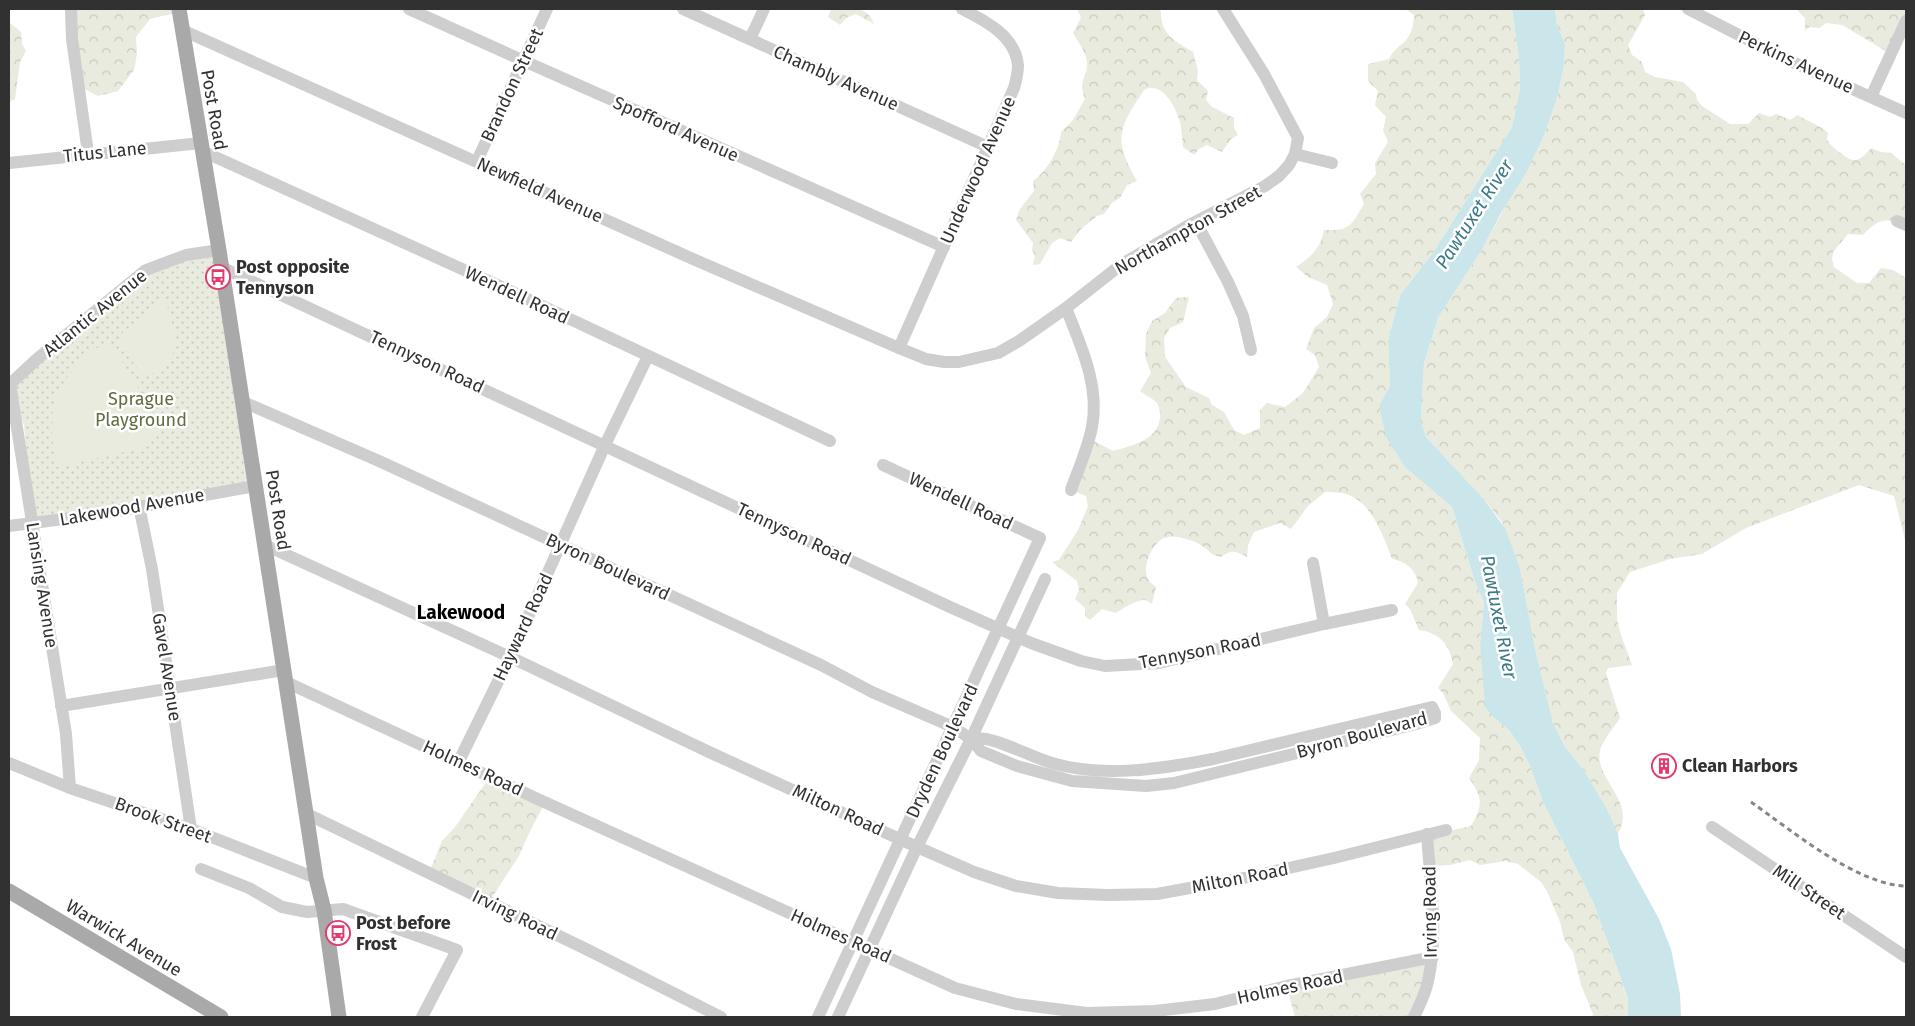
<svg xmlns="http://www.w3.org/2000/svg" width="1915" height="1026" font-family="'Fira Sans',sans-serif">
	<defs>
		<pattern id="forest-crowns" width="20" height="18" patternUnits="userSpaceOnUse" patternTransform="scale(1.25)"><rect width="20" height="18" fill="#e8ebdd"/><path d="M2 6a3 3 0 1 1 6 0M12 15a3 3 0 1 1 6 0" fill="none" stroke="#c7cabe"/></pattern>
		<pattern id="park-dots" width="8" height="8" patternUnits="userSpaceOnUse" patternTransform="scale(1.25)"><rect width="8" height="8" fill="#e8ebdd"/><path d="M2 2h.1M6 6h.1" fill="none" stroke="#c7cabe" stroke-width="1.8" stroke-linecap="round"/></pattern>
	</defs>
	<rect width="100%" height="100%" fill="#fff"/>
	<g fill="url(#forest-crowns)">
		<polygon points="71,9 178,9 179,12 150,19 136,37 137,54 134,70 118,91 98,96 79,86"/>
		<path d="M 831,9 C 849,9 867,4 874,24 L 856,14 L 846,18 L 840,25 L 828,17 Z"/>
		<path d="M 1077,9 L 1157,9 L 1161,11 C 1160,34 1176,42 1193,52 L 1198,71 L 1197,80 L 1208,91 L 1206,100 L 1212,107 L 1234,118 L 1234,128 L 1238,135 L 1231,139 L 1222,152 L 1207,145 L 1199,149 L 1194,155 L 1183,147 C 1182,138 1182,127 1179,119 C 1175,106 1161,80 1144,90 C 1137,101 1128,113 1124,125 C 1116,144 1128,165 1137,181 L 1127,185 L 1120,198 L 1112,203 L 1104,214 L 1097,216 L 1081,229 L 1071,242 L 1060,238 L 1052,243 L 1040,264 L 1033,265 L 1035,256 L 1032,250 L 1033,243 L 1016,220 L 1020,209 L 1034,191 L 1033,181 C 1047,171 1060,149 1061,132 L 1073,120 L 1085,99 C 1077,79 1088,79 1087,63 C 1087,53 1078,42 1073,33 L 1081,18 Z"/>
		<path d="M 1406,9 L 1512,9 L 1519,58 L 1520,88 L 1512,127 L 1435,250 L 1400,295 L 1388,341 L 1390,386 L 1379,405 L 1406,468 L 1452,507 L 1475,582 L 1484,602 L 1480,643 L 1492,716 L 1509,730 L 1520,746 L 1530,766 L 1543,802 L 1594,904 L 1628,1000 L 1628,1017 L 1592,1017 L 1593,1014 L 1581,985 L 1573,952 L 1564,939 L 1560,922 L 1547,891 L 1541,882 L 1518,864 L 1505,861 L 1480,865 L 1470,860 L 1450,865 L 1433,866 L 1430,835 L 1471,826 C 1483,805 1483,798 1469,778 L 1479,760 L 1480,738 L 1451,711 L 1443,693 L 1438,688 L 1453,664 C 1450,645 1439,632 1419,630 L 1410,609 L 1405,604 L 1418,583 C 1416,569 1405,561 1392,559 C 1383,535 1370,497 1341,493 C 1336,492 1330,492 1325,492 L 1308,506 L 1291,529 L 1280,523 L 1254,532 L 1248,545 L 1247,557 C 1236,551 1231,549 1221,557 C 1211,555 1212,553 1205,548 C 1196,541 1178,535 1168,537 C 1153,539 1141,567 1148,579 C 1150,582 1153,585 1156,587 L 1152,604 C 1149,602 1147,600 1144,600 C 1139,599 1121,609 1116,613 L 1102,609 L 1090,620 L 1085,616 L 1085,608 L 1075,599 L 1079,590 L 1077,581 L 1052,562 L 1059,560 L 1078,530 L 1088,506 L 1086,496 L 1071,490 L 1090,439 L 1113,451 C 1131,446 1159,440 1160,417 C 1160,411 1160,407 1156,402 C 1152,398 1145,395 1140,391 L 1151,373 L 1145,357 L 1146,334 L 1152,321 L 1165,313 L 1176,298 L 1189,297 L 1183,322 L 1170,328 L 1164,338 L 1165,357 L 1186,387 L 1209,398 L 1212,405 L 1224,412 L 1234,430 L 1244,435 L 1260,428 L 1260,410 L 1267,403 L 1285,407 L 1303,393 L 1319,367 L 1315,355 L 1306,349 L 1314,328 L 1327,317 L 1333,304 L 1327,285 L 1308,277 L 1296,267 C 1310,258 1321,248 1324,230 C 1350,231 1351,226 1364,204 L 1360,194 L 1376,174 L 1375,163 L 1388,142 L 1383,130 L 1386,117 L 1375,105 L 1378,91 L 1368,81 L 1368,64 L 1389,59 C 1393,51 1396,49 1402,44 C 1411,37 1414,25 1414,15 Z"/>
		<path d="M 1555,9 L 1643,9 L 1645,15 L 1628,45 L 1632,55 L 1642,62 L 1645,72 L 1655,77 L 1683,82 L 1696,94 L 1697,100 L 1702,106 L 1730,124 L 1748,124 L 1759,113 L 1770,117 L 1776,114 L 1790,120 L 1798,115 C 1808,122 1819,124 1828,133 L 1827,140 C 1831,146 1836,150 1842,154 C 1855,165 1861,160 1871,148 L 1881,152 L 1891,153 L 1906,165 L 1906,225 C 1888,216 1876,220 1863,235 L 1848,234 L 1833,252 L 1832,259 L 1834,267 L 1857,283 L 1869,283 L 1881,268 L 1893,270 L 1906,278 L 1906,544 L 1894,496 L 1859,485 L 1746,528 L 1702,554 L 1670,559 L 1630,572 L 1617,593 L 1617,620 L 1621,635 L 1632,665 L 1608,668 L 1606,673 L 1620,718 C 1615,726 1601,743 1600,751 C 1594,780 1637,800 1618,834 L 1606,807 L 1585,772 L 1564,745 L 1553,723 L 1536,653 L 1520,568 L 1502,522 L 1482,497 L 1426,437 L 1421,421 L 1424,363 L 1438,318 L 1483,248 L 1544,135 L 1557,99 L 1564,65 L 1565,44 L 1557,25 Z"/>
		<polygon points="1796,9 1906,9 1906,22 1889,53 1842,25 1826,23 1819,28 1810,27 1805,30 1805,18"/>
		<polygon points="9,22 21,32 22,44 26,51 20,62 15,99 9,102"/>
		<polygon points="489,778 545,803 530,831 519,856 489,902 429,873 442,841 455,827"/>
		<polygon points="1431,960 1416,1017 1295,1017 1287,988"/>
	</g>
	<polygon fill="url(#park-dots)" points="214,251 255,484 32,524 24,424 9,396 9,387 146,271"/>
	<g fill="#e8ebdd">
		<path d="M 163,298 C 171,309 178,344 172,356 C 168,366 153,373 144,378 L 120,343 L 120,335 Z"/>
		<path d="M 110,341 L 157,419 C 155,434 152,442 137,449 L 58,467 L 56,464 L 52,437 L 53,404 L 66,379 L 88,353 Z"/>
	</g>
	<polygon fill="#cae6ea" points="1512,9 1555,9 1557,25 1565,44 1564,65 1557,99 1544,135 1527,171 1500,215 1483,248 1438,318 1424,363 1421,421 1426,437 1482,497 1505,528 1520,568 1536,653 1553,723 1564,745 1585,772 1606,807 1618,834 1620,848 1659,919 1671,949 1680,994 1681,1017 1628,1017 1628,999 1594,904 1543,802 1530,766 1520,746 1509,730 1492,716 1485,706 1480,643 1484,602 1475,582 1452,507 1406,468 1386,437 1379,405 1390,386 1388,341 1400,295 1435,250 1512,127 1520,88 1519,58"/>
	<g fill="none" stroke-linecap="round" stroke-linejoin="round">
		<g stroke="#cecece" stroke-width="12">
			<polyline points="71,9 72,39 88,153"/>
			<polyline points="409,9 524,61 944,247"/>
			<polyline points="683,9 988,147"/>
			<polyline points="1688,9 1788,60 1906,113"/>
			<polyline points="182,30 693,259 899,348 926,359 944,362 959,362 998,353 1019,341 1066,308 1122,264 1191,224 1265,186 1279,176 1289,165 1295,154 1298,138 1264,74 1223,9"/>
			<polyline points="750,39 764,9"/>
			<polyline points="1871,97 1906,21"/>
			<polyline points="202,151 506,289 830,441"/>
			<polyline points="1295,154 1332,163"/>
			<polyline points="477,161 547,9"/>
			<polyline points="9,163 201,143"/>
			<polyline points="1897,221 1906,225"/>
			<polyline points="1196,222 1228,282 1243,316 1251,350"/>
			<polyline points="221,267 950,607 1031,643 1081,661 1105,666 1159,663 1324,624 1392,610"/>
			<path d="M 1066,308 C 1081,346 1100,386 1092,427 C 1088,448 1078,470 1071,490"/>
			<path d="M 899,348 L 1014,88 C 1016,81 1018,72 1018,65 C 1015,36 986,21 962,9"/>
			<polyline points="10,384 56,672 66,734 70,788"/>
			<polyline points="9,385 37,359 146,270 186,255 219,250"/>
			<path d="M 241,401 L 379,461 L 821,665 L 872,692 L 953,727 L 971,739 L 981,751 L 1017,766 L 1072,781 L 1146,786 L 1174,783 L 1416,724 L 1435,718 L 1435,713 L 1432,707 L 1213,759 C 1161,769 1103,778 1052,763 C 1031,757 1007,743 986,739 C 981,738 976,739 971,739"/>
			<polyline points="139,506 152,569 191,829"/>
			<polyline points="9,526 95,515 255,486"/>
			<polyline points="265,545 510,657 709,752 917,847 974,872 1016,886 1058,893 1108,895 1157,894 1244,878 1334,858 1446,830"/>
			<polyline points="1313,563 1324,624"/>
			<polyline points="286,682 542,801 955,988 1016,1004 1087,1013 1155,1011 1215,1004 1287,986 1433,957"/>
			<polyline points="61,706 284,670"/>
			<polyline points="459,761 510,657 605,445 648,356"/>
			<polyline points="9,763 70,788 191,829 316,878"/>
			<polyline points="307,814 588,950 721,1017"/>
			<polyline points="1712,827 1906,957"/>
			<polyline points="201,869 249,888 282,907 307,912 343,909 457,950 422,1017"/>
			<polyline points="818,1017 1040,538 883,465"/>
			<polyline points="838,1017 917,847 971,739 1045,579"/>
			<path d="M 1414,1017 C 1419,1006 1426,993 1428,981 C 1439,933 1430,883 1427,834"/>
		</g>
		<g stroke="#a9a9a9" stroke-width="15">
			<polyline points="179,9 219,250 316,878 324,910 339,1017"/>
			<polyline points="9,891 221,1017"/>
		</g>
		<path stroke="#868686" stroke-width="3" stroke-dasharray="5 4" stroke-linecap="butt" d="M 1751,802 C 1791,830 1857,885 1906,886"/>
	</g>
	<defs>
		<symbol id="bus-ring" viewBox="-11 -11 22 22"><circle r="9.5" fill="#fff" stroke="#e13b6e" stroke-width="1.5"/><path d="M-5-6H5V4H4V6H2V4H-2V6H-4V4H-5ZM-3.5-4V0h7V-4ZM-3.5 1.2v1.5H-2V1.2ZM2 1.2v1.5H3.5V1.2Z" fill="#e13b6e"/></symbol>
		<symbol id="building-ring" viewBox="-11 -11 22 22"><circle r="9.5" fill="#fff" stroke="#e13b6e" stroke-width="1.5"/><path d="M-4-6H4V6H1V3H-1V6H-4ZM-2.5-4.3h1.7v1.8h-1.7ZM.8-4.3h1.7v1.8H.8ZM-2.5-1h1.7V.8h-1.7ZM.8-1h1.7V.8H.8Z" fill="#e13b6e"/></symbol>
	</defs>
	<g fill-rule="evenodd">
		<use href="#bus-ring" x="204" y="263" width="28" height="28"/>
		<use href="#building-ring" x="1650" y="752" width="28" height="28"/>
		<use href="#bus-ring" x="324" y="919" width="28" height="28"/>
	</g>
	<g text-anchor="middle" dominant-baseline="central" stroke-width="5" stroke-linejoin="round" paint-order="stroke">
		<g font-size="18" fill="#313131" stroke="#fff">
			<text transform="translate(1796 62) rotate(25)">Perkins Avenue</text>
			<text transform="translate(836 78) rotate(24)">Chambly Avenue</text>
			<text transform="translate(512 85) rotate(-65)">Brandon Street</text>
			<text transform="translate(214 110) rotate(80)">Post Road</text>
			<text transform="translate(676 129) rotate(24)">Spofford Avenue</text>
			<text transform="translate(105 152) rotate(-6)">Titus Lane</text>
			<text transform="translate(978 170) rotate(-66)">Underwood Avenue</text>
			<text transform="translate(540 190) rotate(24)">Newfield Avenue</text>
			<text transform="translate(1188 230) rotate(-29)">Northampton Street</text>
			<text transform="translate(517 295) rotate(25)">Wendell Road</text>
			<text transform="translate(95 313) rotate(-39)">Atlantic Avenue</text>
			<text transform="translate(427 362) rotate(25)">Tennyson Road</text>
			<text transform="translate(961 501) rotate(25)">Wendell Road</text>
			<text transform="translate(132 507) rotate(-10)">Lakewood Avenue</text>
			<text transform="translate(278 510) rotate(81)">Post Road</text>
			<text transform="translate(794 534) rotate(25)">Tennyson Road</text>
			<text transform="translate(608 567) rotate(25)">Byron Boulevard</text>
			<text transform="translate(42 585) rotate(81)">Lansing Avenue</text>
			<text transform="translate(523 627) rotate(-65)">Hayward Road</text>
			<text transform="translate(1200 651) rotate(-11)">Tennyson Road</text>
			<text transform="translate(167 667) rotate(81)">Gavel Avenue</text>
			<text transform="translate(1362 735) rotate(-15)">Byron Boulevard</text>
			<text transform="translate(942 751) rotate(-65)">Dryden Boulevard</text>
			<text transform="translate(473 768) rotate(25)">Holmes Road</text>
			<text transform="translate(838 810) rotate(25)">Milton Road</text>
			<text transform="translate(163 820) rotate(20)">Brook Street</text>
			<text transform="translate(1240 878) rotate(-11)">Milton Road</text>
			<text transform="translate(1809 892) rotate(34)">Mill Street</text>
			<text transform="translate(1430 912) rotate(-91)">Irving Road</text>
			<text transform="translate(515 915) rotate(26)">Irving Road</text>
			<text transform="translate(841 936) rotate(24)">Holmes Road</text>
			<text transform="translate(124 938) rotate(31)">Warwick Avenue</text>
			<text transform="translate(1290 987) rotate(-12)">Holmes Road</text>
		</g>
		<g font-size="18" font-weight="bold" fill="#313131" stroke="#fff" text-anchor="start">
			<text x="236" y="267">Post opposite<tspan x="236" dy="21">Tennyson</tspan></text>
			<text x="1682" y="766">Clean Harbors</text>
			<text x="356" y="923">Post before<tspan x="356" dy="21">Frost</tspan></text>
		</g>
		<g font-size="18" fill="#5f6d3f" stroke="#fff">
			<text x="141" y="399">Sprague<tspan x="141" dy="21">Playground</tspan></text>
		</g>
		<g font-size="19" font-style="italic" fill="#3b7a86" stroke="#fff">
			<text transform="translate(1474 214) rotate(-57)">Pawtuxet River</text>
			<text transform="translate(1499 617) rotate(79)">Pawtuxet River</text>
		</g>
		<g font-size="19" font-weight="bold" fill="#000" stroke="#fff">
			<text x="461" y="612">Lakewood</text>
		</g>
	</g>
	<rect width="1915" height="1026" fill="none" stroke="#313131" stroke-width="20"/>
</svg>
